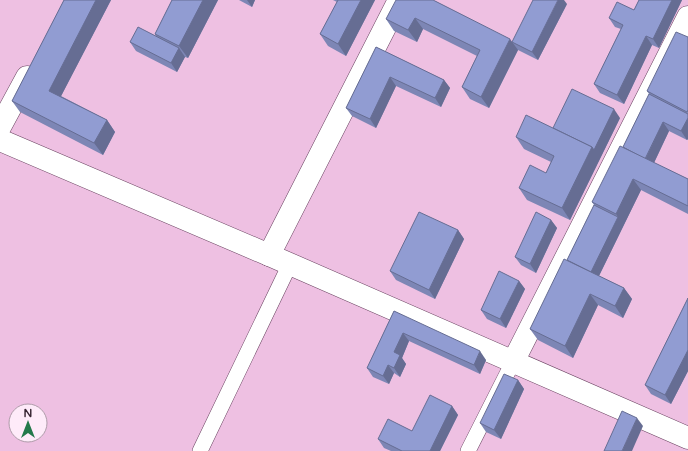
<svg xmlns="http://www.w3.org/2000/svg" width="688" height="451" font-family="'Varela Round',sans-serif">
	<rect width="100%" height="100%" fill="#eec0e2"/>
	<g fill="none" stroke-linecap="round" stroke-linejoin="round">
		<defs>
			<g id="lane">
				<polyline points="200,451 290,264"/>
				<polyline points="468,451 513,362"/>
			</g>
			<g id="street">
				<polyline points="0,127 27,77"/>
				<polyline points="0,140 269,255 688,438"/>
				<polyline points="269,255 399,0"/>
				<polyline points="513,362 688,17"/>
			</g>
		</defs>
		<use href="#lane" stroke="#694260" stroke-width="16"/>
		<use href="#street" stroke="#694260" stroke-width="23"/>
		<use href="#lane" stroke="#fff" stroke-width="15"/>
		<use href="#street" stroke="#fff" stroke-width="22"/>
	</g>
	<g fill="#7d86b5">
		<polygon points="64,0 111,0 61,96 107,120 115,132 103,155 20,112 12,101"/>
		<polygon points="172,0 218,0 188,58 185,57 177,72 136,51 130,42 156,37 155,34"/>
		<polygon points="239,0 255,0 252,7"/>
		<polygon points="333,0 375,0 346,56 328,46 320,34 337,2"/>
		<polygon points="639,0 682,0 659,48 652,45 624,104 600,93 594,84 621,29 615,27 609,18 634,10"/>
		<polygon points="435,1 512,42 567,4 538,60 518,50 489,108 470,99 462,87 477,56 423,29 417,42 394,31 386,19"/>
		<polygon points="688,37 688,139 687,140 669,131 654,163 688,179 688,214 641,190 599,276 624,288 632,299 623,318 598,305 573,358 538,340 530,329 567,260 594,205 592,202 623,147 649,94 647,91"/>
		<polygon points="376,47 444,80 450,88 441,107 396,86 376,128 352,116 346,108"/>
		<polygon points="620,118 570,220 527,200 519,188 546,173 551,162 524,149 516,137 553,128"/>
		<polygon points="551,220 557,228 536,273 521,265 515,257"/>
		<polygon points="458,230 464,239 435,299 396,280 390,271"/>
		<polygon points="519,281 525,289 506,328 487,319 481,310"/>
		<polygon points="688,298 688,371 671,404 651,394 645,385"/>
		<polygon points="394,311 486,360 480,374 409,341 402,358 406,364 400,377 394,373 389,384 373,377 367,368"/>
		<polygon points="518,380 524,389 501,439 486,432 480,423"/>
		<polygon points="452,406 458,415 440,451 391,451 384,448 378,439 412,431"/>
	</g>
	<g fill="#666d93">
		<polygon points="96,0 111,0 58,102 49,91"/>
		<polygon points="203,0 218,0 188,58 179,46"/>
		<polygon points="247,0 255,0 252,7"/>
		<polygon points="361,0 375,0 346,56 338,44"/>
		<polygon points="558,0 564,0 567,4 538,60 532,52"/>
		<polygon points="672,0 682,0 659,48 653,39"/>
		<polygon points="415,18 423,29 417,42 408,30"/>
		<polygon points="646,36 652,45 624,104 617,95"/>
		<polygon points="510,39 518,50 489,108 481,97"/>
		<polygon points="179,48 185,57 177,72 171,63"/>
		<polygon points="390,77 396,86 376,128 370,119"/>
		<polygon points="444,80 450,88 441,107 435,98"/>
		<polygon points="614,109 620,118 570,220 562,208 592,147"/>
		<polygon points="688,118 688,139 687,140 681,131"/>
		<polygon points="107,120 115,132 103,155 94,143"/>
		<polygon points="663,122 669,131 651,169 645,160"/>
		<polygon points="633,179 641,190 596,282 590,273 618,217 616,214"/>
		<polygon points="551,220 557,228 536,273 530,264"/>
		<polygon points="458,230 464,239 435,299 429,290"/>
		<polygon points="519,281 525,289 506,328 500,319"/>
		<polygon points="624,288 632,299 623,318 615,306"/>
		<polygon points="590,294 598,305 573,358 565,346"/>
		<polygon points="403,333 409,341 402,358 406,364 400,377 394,368 394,352"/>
		<polygon points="688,350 688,371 671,404 665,395"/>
		<polygon points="480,351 486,360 480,374 474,365"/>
		<polygon points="388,365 394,373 389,384 383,376"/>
		<polygon points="518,380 524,389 501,439 494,430"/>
		<polygon points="452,406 458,415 440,451 430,451"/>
		<polygon points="637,418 643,426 632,451 622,451"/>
	</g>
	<g fill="#919cd2" stroke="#666d93">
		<polygon points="64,0 96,0 49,91 107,120 94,143 12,101"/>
		<polygon points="172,0 203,0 179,46 155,34"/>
		<polygon points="338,0 361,0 338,44 320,34"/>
		<polygon points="396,0 433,0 510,39 481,97 462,87 480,50 415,18 408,30 386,19"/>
		<polygon points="533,0 558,0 532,52 512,42"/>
		<polygon points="639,0 672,0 653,39 646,36 617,95 594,84 623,25 609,18 617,2 634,10"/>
		<polygon points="138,27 179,48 171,63 130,42"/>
		<polygon points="676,32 688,37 688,110 687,112 647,91"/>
		<polygon points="376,47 444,80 435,98 390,77 370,119 346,108"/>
		<polygon points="572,89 614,109 594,150 592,147 553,128"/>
		<polygon points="649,94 688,114 688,118 681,131 663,122 645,159 623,147"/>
		<polygon points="526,115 592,147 562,208 519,188 530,165 546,173 554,156 516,137"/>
		<polygon points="620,146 688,179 688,206 633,179 616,214 592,202"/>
		<polygon points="594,205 618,217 591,272 567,260"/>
		<polygon points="419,212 458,230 429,290 390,271"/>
		<polygon points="536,212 551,220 530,264 515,257"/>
		<polygon points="564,259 624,288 615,306 590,294 565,346 530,329"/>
		<polygon points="499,271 519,281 500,319 481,310"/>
		<polygon points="688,298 688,350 665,395 645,385"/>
		<polygon points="394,311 480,351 474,365 403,333 394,352 400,355 394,368 388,365 383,376 367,368"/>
		<polygon points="504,374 518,380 494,430 480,423"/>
		<polygon points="430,395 452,406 430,451 402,451 378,439 388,419 412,431"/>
		<polygon points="622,411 637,418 622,451 604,451"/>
	</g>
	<g transform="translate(28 423)"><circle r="19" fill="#feebf9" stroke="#af9caa"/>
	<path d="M0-3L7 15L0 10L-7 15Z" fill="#24794b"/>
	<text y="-6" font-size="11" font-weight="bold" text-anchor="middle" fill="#382633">N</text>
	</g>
</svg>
